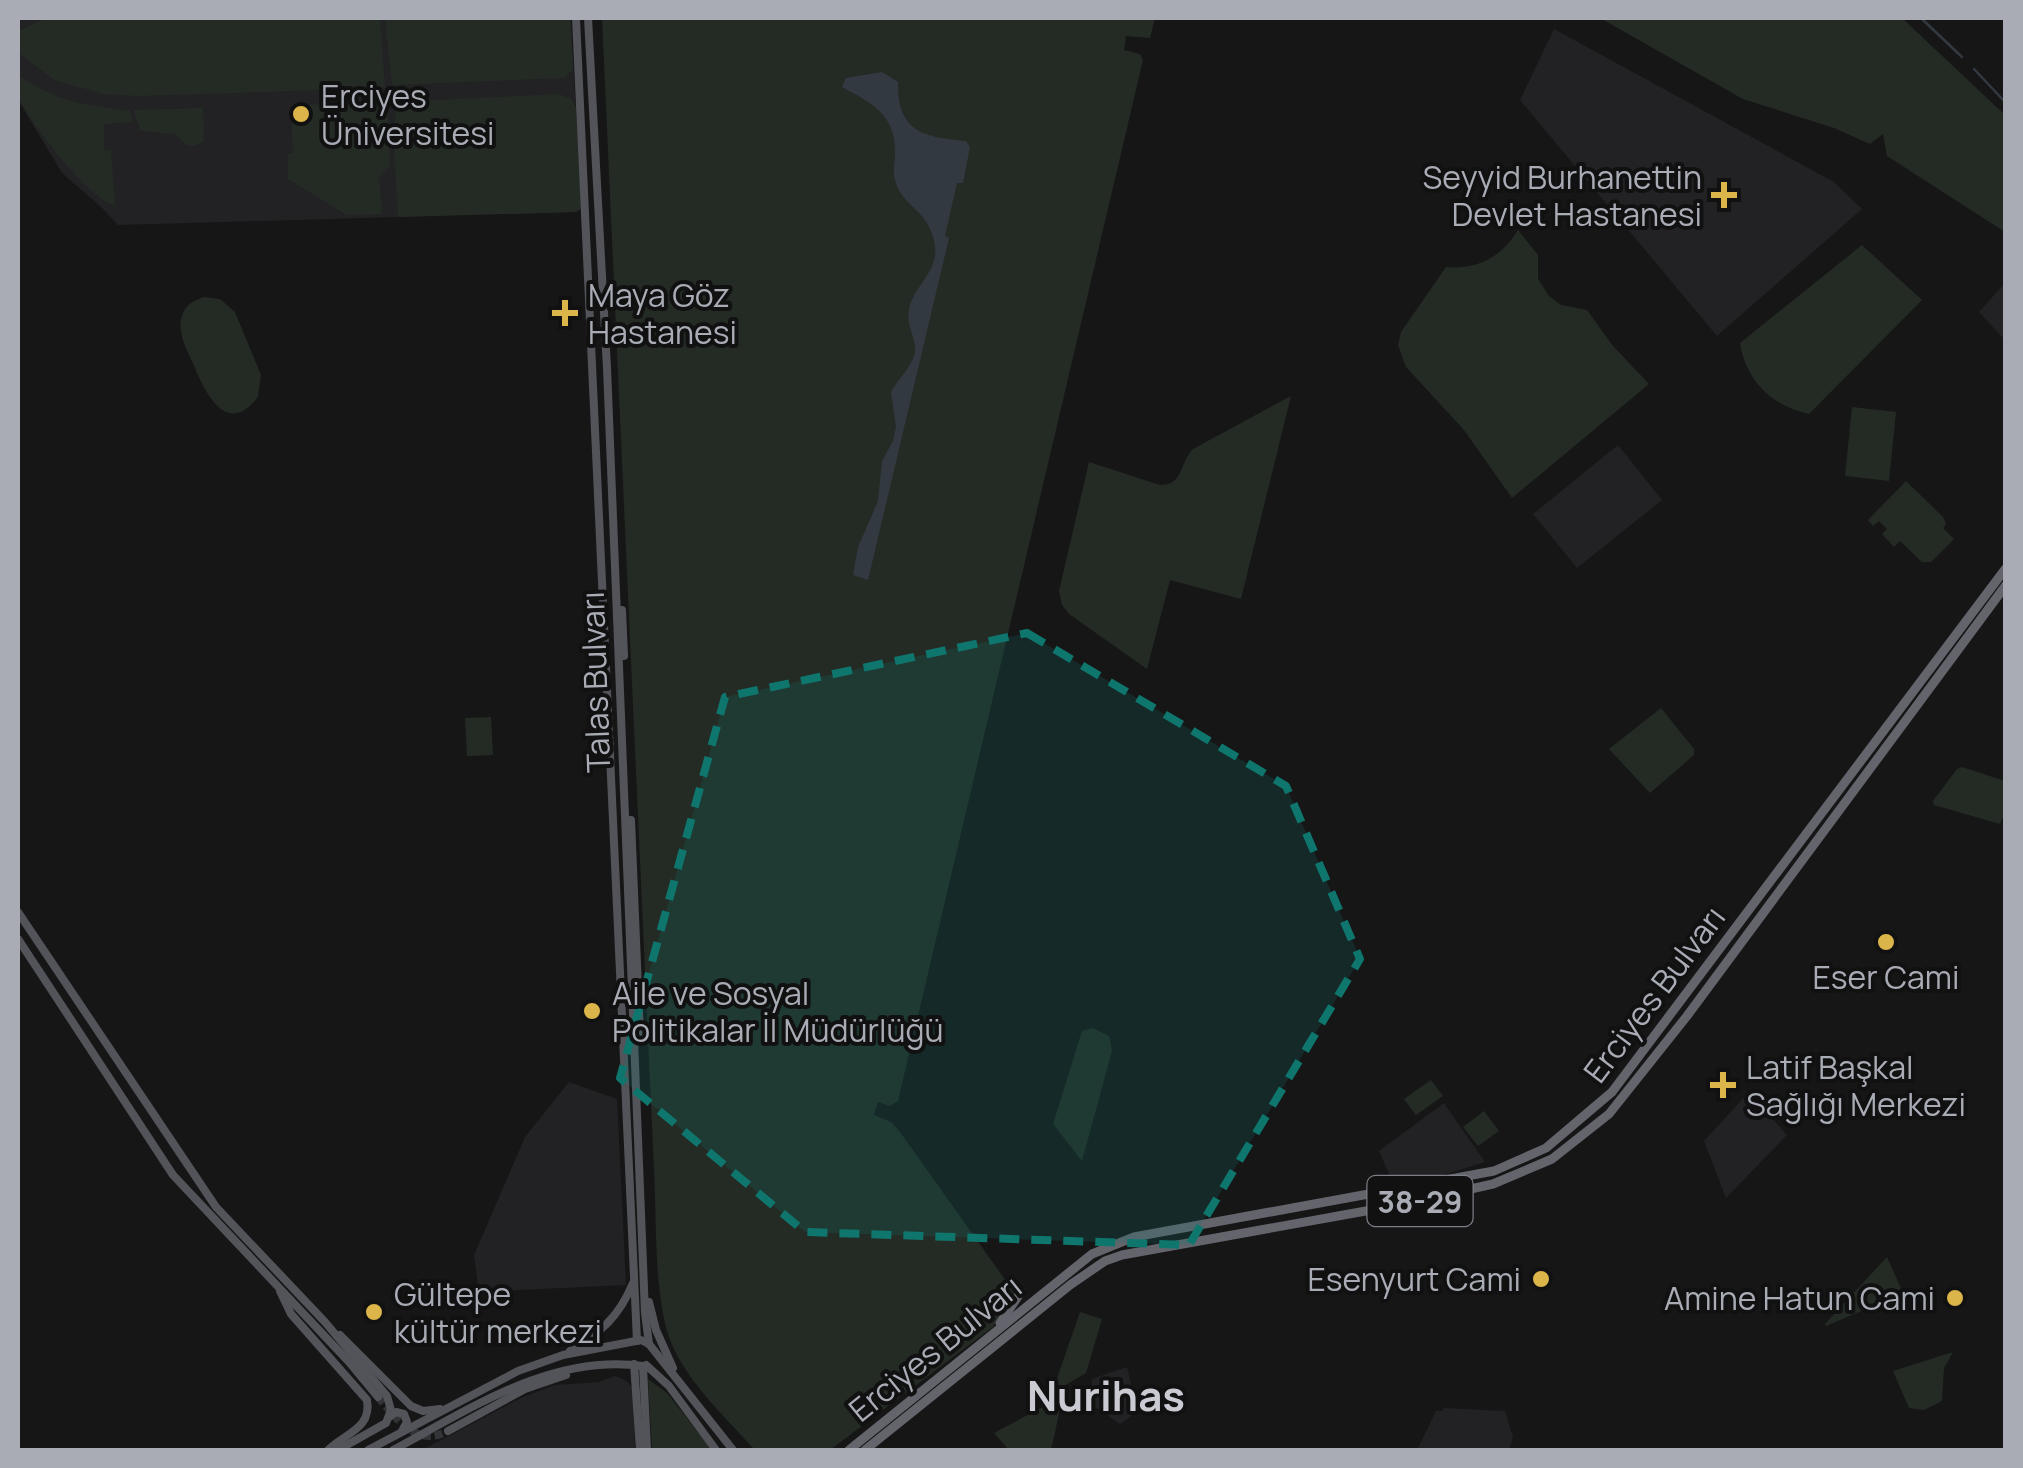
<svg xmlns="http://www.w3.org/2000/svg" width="2023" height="1468" font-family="Manrope,sans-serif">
	<rect width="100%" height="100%" fill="#161617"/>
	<g fill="#222224">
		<polygon points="18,18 571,18 581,209 576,212 118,225 101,207 62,173 18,100"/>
		<polygon points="1554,29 1834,182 1862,209 1717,336 1520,100"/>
		<polygon points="2005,283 2005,340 1979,312"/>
		<polygon points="1618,445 1662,500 1577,568 1533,514"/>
		<polygon points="569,1082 617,1099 626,1285 479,1292 474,1255 525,1137"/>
		<polygon points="1749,1092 1787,1135 1726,1198 1704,1141"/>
		<polygon points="1444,1103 1485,1162 1437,1177 1393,1183 1379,1151"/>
		<polygon points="1127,1367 1138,1411 1120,1424 1090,1403 1092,1379"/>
		<polygon points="615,1376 627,1381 633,1389 635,1450 422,1450 523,1397 555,1385 599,1382"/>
		<polygon points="1443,1408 1505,1411 1513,1437 1509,1450 1417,1450 1436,1411 1443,1411"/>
	</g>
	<g fill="#242b25">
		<polygon points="48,18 380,18 385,88 137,96 104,94 54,80 18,52 18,31"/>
		<polygon points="385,18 570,18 573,70 564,78 392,85"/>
		<path d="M 602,18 L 1155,18 L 1150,38 L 1126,36 L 1124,50 L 1140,54 L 1143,60 L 898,1101 L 890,1106 L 878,1102 L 874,1115 L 891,1122 L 900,1132 L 1016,1295 L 993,1327 L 830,1450 L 755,1450 C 727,1419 691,1386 673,1347 C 653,1304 657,1219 654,1170 Z"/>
		<polygon points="1600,18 1902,18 2005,115 2005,232 1887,156 1883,134 1870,144 1834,128 1743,99"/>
		<path d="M 18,75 C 58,102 84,105 130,111 L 133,122 L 104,124 L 104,150 L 111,150 L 115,205 C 89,200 31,124 19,98 C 16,91 18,82 18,75 Z"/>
		<polygon points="559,94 571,99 576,108 581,208 576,212 398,217 393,128 398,102"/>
		<polygon points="383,103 388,108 390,166 379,177 382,214 347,215 288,179 288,154 293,153 291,105"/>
		<polygon points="203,108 204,141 195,146 187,145 175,134 141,131 133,110"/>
		<path d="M 1518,230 L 1538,255 L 1538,279 L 1549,296 L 1561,305 L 1587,310 L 1613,346 L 1649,384 L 1512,498 L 1464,430 L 1406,367 L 1398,345 L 1401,332 L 1446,267 C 1477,270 1502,257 1518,230 Z"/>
		<path d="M 1862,245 L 1922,300 L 1809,414 C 1772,406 1746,381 1740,343 Z"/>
		<path d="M 204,297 L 220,299 L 235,312 L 261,375 L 258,397 C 228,437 206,395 195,368 C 189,353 176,333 182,316 C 185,305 194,300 204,297 Z"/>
		<path d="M 1291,396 L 1241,599 L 1170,580 L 1147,669 L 1069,614 L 1062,605 L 1059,591 L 1089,462 L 1160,485 C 1184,485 1179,463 1193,449 Z"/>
		<polygon points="1852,407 1896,412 1889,481 1845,476"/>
		<polygon points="1906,481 1943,517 1946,524 1943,528 1954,539 1931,562 1922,562 1900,541 1894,547 1882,534 1887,529 1879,521 1873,526 1868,520"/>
		<polygon points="1661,708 1694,749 1694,755 1650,793 1609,749"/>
		<polygon points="491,717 493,755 467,756 465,718"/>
		<polygon points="1962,767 2005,781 2005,812 2000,824 1934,805 1933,801 1957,769"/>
		<polygon points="1093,1028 1109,1036 1112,1051 1082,1161 1053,1124 1082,1031"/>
		<polygon points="1431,1080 1443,1096 1416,1115 1404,1099"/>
		<polygon points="1484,1111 1499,1131 1478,1146 1463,1127"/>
		<polygon points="1887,1257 1903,1293 1826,1326 1825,1324"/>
		<polygon points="1080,1312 1102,1319 1086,1373 1052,1393"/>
		<polygon points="1953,1352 1944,1368 1942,1401 1924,1410 1909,1408 1893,1371"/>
		<polygon points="648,1379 667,1393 712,1450 652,1450"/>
		<polygon points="1063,1396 1051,1450 1009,1450 994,1433"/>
	</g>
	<path fill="#323940" d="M 882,72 L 898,82 C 897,132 924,137 966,141 L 970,147 L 963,183 L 957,183 L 945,236 L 949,238 L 868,580 L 853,575 L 858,547 L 878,501 L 882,461 L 893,441 L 896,427 L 891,392 C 898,378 917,363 915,346 C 913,332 906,324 909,309 C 916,279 950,267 928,225 C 920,209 902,202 896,183 C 892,173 895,163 895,153 C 896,115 872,103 842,87 L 846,78 Z"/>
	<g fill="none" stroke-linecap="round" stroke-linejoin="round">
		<g stroke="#323940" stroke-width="2.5">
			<polyline points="1922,19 1962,57"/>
			<polyline points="1974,69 2006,103"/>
		</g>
		<path stroke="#333437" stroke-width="8" stroke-dasharray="8 4" stroke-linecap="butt" d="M 378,1397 C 398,1419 415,1448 448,1431"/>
		<g stroke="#53545a" stroke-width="8">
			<polyline points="576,18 637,1341"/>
			<polyline points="588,18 607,368 645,1313 649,1344"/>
			<polyline points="622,610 624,656"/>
			<polyline points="631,820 640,1036"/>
			<polyline points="18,912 216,1207 325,1322 387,1396 391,1410 386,1423 338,1450"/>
			<polyline points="18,939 173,1175 349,1362 378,1397"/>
			<path d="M 280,1291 L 291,1314 L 367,1400 C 372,1429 345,1433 328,1450"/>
			<polyline points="649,1302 656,1330 673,1368"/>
			<polyline points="340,1335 411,1406 423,1411 440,1409"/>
			<path d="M 570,1351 C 601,1332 619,1317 633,1283"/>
			<polyline points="634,1364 640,1450"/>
			<polyline points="646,1365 669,1386 716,1450"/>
			<polyline points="643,1366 647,1450"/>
			<polyline points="389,1417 396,1412 404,1414 407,1422 402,1431"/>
			<polyline points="448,1431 525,1389 566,1375"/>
			<polyline points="368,1450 518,1371 563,1355 641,1340 649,1344 733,1450"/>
			<path d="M 393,1450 C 470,1409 552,1353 643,1366"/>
		</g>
		<g stroke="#64656c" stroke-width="9">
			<polyline points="1000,1323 1021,1292"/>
			<polyline points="849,1450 1092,1254 1134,1237 1494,1171 1546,1148 1612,1092 2006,568"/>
			<polyline points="865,1450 1070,1285 1105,1261 1122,1255 1399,1205 1493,1184 1552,1159 1609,1114 1687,1016 2006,585"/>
		</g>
	</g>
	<path fill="#0f766e" fill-opacity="0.2" stroke="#0f766e" stroke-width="8" stroke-dasharray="20 12" stroke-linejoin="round" d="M 1027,633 L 1286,786 L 1360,959 L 1189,1245 L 805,1232 L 620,1078 L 725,697 Z"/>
	<g fill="#dbb44a" stroke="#111112" stroke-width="4">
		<circle cx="301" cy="114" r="10"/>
		<path d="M1719 180h10v10h10v10h-10v10h-10v-10h-10v-10h10z"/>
		<path d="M560 298h10v10h10v10h-10v10h-10v-10h-10v-10h10z"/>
		<circle cx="1886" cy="942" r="10"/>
		<circle cx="592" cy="1011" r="10"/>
		<path d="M1718 1070h10v10h10v10h-10v10h-10v-10h-10v-10h10z"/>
		<circle cx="1541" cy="1279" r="10"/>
		<circle cx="1955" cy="1298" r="10"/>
		<circle cx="374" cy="1312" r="10"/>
	</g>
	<g text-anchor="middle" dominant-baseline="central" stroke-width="8" stroke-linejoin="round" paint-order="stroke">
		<rect fill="#111112" stroke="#7b7e84" stroke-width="2.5" x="1367.5" y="1176" width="105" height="50" rx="8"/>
		<g font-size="30" font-weight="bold" fill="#a9acb5">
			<text x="1420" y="1201">38-29</text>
		</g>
		<g font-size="32" fill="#a9acb5" stroke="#111112" text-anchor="start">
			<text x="321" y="96">Erciyes<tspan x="321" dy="37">Üniversitesi</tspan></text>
			<text x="1702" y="177" text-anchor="end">Seyyid Burhanettin<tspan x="1702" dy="37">Devlet Hastanesi</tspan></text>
			<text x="588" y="295">Maya Göz<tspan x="588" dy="37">Hastanesi</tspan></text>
			<text x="1886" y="977" text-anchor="middle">Eser Cami</text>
			<text x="612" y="993">Aile ve Sosyal<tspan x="612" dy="37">Politikalar İl Müdürlüğü</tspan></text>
			<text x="1746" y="1067">Latif Başkal<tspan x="1746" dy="37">Sağlığı Merkezi</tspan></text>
			<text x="1521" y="1279" text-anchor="end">Esenyurt Cami</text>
			<text x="394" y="1294">Gültepe<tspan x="394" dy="37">kültür merkezi</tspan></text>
			<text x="1935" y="1298" text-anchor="end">Amine Hatun Cami</text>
		</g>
		<g font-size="32" fill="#a9acb5" stroke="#111112">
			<text transform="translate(595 682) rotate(-92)">Talas Bulvarı</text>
			<text transform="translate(1654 994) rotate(-53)">Erciyes Bulvarı</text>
			<text transform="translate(935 1348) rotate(-39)">Erciyes Bulvarı</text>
		</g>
		<g font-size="42" font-weight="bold" fill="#cacbd2" stroke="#111112">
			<text x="1106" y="1395">Nurihas</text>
		</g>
	</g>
	<rect width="2023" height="1468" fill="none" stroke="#a9acb5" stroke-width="40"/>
</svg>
